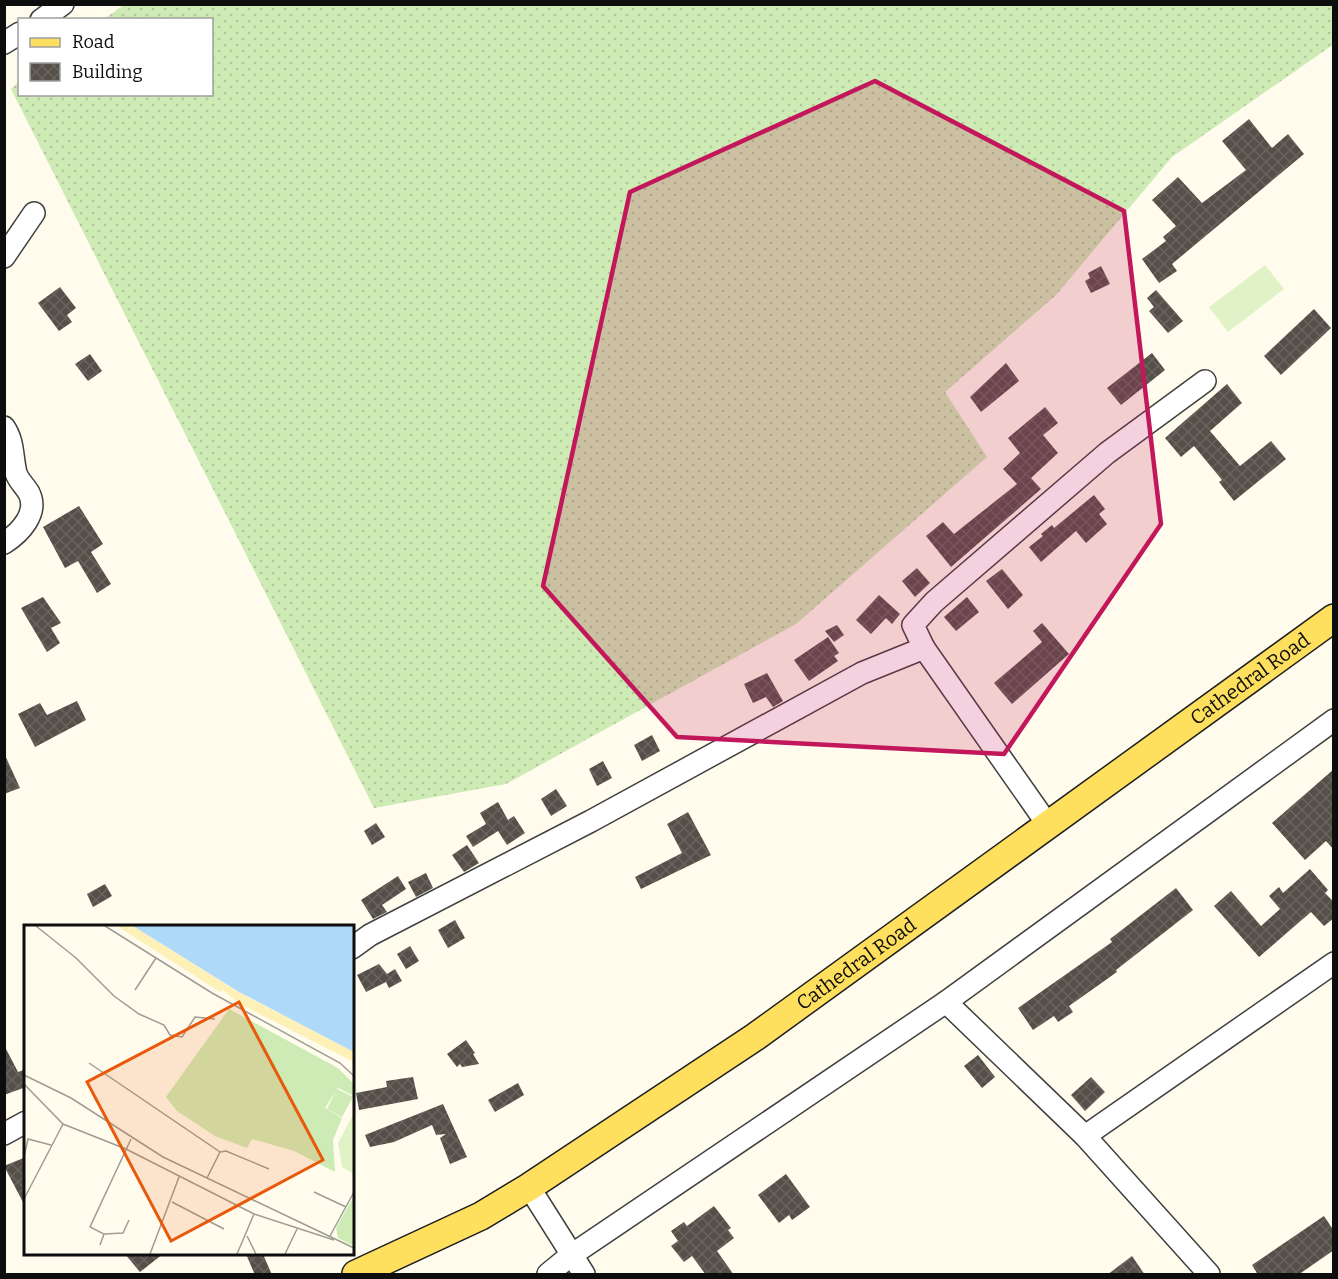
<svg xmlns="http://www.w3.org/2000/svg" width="1338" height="1279" font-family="Bitter,serif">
	<defs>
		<pattern id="grass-dots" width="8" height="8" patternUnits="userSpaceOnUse" patternTransform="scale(1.5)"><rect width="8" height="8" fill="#ceebb5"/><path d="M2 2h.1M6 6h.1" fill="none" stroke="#b0c89a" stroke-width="1.8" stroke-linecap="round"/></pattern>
		<pattern id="building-cross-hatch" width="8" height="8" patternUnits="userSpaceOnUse" patternTransform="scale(1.5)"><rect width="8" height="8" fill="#564f49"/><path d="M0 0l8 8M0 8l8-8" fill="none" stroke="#69645f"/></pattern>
	</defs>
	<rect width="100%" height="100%" fill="#fffced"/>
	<polygon fill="url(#grass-dots)" points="124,5 1333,4 1334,44 1172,157 1056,295 945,392 987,457 796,624 506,784 374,808 11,89 19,82 20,94 212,94 212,20 104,19"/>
	<polygon fill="#e1f2c7" points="1265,265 1284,289 1228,332 1209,307"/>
	<g fill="url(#building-cross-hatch)">
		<polygon points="1249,119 1272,148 1288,134 1304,154 1172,264 1177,271 1159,283 1142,259 1166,241 1163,237 1176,226 1152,200 1178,177 1202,203 1246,170 1222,141"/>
		<polygon points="1101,266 1110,284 1091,293 1085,281 1090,278 1088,273"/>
		<polygon points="60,287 76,308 67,315 72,322 59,331 38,303"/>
		<polygon points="1156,290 1183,321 1168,333 1149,311 1154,307 1147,298"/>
		<polygon points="1314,309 1331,328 1281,375 1264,356"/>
		<polygon points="1152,353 1165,370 1121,405 1107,388"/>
		<polygon points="90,354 102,371 88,381 75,364"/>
		<polygon points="1006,363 1019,381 981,412 970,397"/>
		<polygon points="1227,384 1242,403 1210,431 1240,466 1271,441 1286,459 1234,501 1219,482 1222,480 1194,446 1181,457 1165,438"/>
		<polygon points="1045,407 1058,423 1043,435 1058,453 1031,478 1041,489 951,567 926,536 943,522 954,534 1017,484 1003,469 1020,453 1008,438"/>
		<polygon points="1094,495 1105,509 1099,514 1107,524 1086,543 1076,531 1041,562 1029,547 1043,536 1041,534 1052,525 1054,528"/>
		<polygon points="79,506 103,544 91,552 111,584 97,593 78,561 65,568 43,527"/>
		<polygon points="917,568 930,583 915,597 902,581"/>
		<polygon points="1002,569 1023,595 1008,609 986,581"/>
		<polygon points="879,595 900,614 892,624 886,618 871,634 856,620"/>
		<polygon points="43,597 61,623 51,628 60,643 47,652 21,608"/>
		<polygon points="967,597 979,612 956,631 944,617"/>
		<polygon points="1042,623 1069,654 1012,704 994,683 1042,642 1033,631"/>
		<polygon points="837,625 844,635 834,642 825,631"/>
		<polygon points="828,637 839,653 834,656 838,661 809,681 794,660"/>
		<polygon points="767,673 783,701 773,707 766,697 753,703 744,684"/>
		<polygon points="77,701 86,720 35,747 18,714 40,703 47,715"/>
		<polygon points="652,735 660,751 642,761 634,745"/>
		<polygon points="4,753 20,788 4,794"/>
		<polygon points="603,761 612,778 597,786 589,769"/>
		<polygon points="1334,769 1334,850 1326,841 1305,860 1272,823"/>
		<polygon points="556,789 567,806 551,816 541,799"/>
		<polygon points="498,802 508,820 514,816 525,833 507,845 498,831 473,847 466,836 486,824 480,813"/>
		<polygon points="688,812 711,855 641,889 635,877 682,853 667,824"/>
		<polygon points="376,823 385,837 372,845 364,831"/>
		<polygon points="467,845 479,863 464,872 452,855"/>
		<polygon points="1310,869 1328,890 1325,893 1334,902 1334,918 1324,926 1311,912 1259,957 1214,906 1231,891 1261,926 1280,909 1269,896 1279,887 1283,893"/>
		<polygon points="426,873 433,888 416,897 408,882"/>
		<polygon points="398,876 406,889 382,905 387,912 373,919 361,900"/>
		<polygon points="105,884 112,896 93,907 87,894"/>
		<polygon points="1176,888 1193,910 1116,970 1117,972 1069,1006 1073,1012 1058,1022 1054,1016 1033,1030 1018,1008 1112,942 1110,939"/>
		<polygon points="455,920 465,938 448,948 438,930"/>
		<polygon points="410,946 419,961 406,969 397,954"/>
		<polygon points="379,964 387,974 395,969 402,981 389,988 386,982 366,992 357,975"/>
		<polygon points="466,1040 475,1053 473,1054 479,1064 462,1067 460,1064 457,1067 447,1054"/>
		<polygon points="4,1045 18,1072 26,1069 26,1087 4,1095"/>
		<polygon points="978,1055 995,1077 982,1088 964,1066"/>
		<polygon points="413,1077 418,1099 359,1110 356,1093 387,1087 386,1081"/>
		<polygon points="1091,1077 1105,1092 1085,1111 1071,1095"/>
		<polygon points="518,1083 524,1095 495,1112 488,1100"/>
		<polygon points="443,1104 467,1157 450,1164 440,1138 446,1134 436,1135 432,1125 394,1142 370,1147 365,1135"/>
		<polygon points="26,1157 26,1208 4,1166"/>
		<polygon points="786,1174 810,1207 792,1220 789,1215 779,1223 758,1195"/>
		<polygon points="714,1206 731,1228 728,1230 734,1238 717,1251 734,1275 706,1275 692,1256 684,1262 671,1246 678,1241 671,1231 684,1222 687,1226"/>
		<polygon points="1324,1216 1334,1231 1334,1250 1298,1275 1258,1275 1252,1265"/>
		<polygon points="125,1254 163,1254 140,1272"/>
		<polygon points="246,1254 263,1254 272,1275 255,1275"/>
		<polygon points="1132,1256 1145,1275 1107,1275"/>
	</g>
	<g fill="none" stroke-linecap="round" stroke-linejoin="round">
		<defs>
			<g id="minor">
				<polyline points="41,20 63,4"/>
				<polyline points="4,43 20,33"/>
				<polyline points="4,257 34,213"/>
				<path d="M 4,427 C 14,441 12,457 16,473 C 18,480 25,486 29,493 C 39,513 20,533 4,543"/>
				<polyline points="924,648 913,625 934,602 1107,453 1205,381"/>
				<polyline points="352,948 370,935 591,821 862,673 924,648 1048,825"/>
				<polyline points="946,1002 1085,1136 1209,1274"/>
				<polyline points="4,1134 26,1122"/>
				<polyline points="1085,1136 1334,963"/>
				<polyline points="529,1187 584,1274"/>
				<polyline points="548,1274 570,1256 946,1002 1334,720"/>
			</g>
			<g id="major">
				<path id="s1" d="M 356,1274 L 481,1216 L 529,1187 L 755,1037 L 1334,618"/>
			</g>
		</defs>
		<use href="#minor" stroke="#404040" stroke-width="24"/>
		<use href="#major" stroke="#1e1e1e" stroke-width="30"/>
		<use href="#minor" stroke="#fff" stroke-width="21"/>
		<use href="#major" stroke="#fedf5e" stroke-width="27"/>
	</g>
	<path fill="#c2185b" fill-opacity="0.2" stroke="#c2185b" stroke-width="4.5" stroke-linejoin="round" d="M 875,81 L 1124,211 L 1161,524 L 1004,754 L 677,737 L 543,586 L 630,192 Z"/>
	<g text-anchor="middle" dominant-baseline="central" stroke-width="6" stroke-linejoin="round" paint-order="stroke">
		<g font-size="20" fill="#0d0d0d" stroke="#fff">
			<text stroke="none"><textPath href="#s1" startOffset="1076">Cathedral Road</textPath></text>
			<text stroke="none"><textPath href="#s1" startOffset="590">Cathedral Road</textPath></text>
		</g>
	</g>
	<g transform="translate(24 925)">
		<rect width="330" height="330" fill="#fffced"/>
		<path d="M 205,84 L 314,143 L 330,159 L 330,171 L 314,163 L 301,183 L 318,193 L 309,215 L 311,247 L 270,226 L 228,214 L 223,223 L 191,211 L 153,186 L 142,172 Z" fill="#ceebb5"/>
		<path d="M 93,1 L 109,1 L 214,67 L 330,127 L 330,137 L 214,78 L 199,65 L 196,67 Z" fill="#fdf1b7"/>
		<path d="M 313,164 L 329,172 L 318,192 L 303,184 ZM 330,271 L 330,321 L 314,313 L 312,303 Z" fill="#ceebb5"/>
		<path d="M 330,188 L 330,249 L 318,242 L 314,218 Z" fill="#e1f2c7"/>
		<path d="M 109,1 L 330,1 L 330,127 L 215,67 Z" fill="#afd9f9"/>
		<path fill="none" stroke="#9e9c93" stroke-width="1.5" d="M 12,1 L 52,33 L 90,71 L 115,89 L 140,100 L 146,110 L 158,112 L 171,92 L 191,94M 81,1 L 188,68 L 316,138 L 330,151M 111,65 L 132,33M 65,138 L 196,227 L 183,253M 0,150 L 47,173 L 139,232 L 330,323M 0,159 L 39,199 L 102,224 L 230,289 L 310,315M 196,227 L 202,226 L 245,244M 0,232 L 4,214 L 27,220M 290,267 L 322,282M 0,274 L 39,199M 148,277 L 200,304M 80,309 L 99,308 L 105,295M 223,311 L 232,329M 306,311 L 330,267M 76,320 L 80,309 L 66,302 L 107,214M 126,329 L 155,252M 213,329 L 230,289M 261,329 L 273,304"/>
		<path fill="#e8590c" fill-opacity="0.15" stroke="#e8590c" stroke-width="3" d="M 215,77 L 299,235 L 147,316 L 63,157 Z"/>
		<rect width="330" height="330" fill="none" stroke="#0d0d0d" stroke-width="3"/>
	</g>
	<rect width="1338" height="1279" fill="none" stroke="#0d0d0d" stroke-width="12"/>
	<rect x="18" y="18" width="195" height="78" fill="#ffffff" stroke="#9e9e9e" stroke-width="1.5"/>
	<rect x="30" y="38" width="30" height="9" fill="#fedf5e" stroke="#9e9e9e" stroke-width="1.5"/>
	<text x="72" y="48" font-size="18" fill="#0d0d0d">Road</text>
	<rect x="30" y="63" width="30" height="18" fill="url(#building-cross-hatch)" stroke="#9e9e9e" stroke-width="1.5"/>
	<text x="72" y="78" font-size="18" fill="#0d0d0d">Building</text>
</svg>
